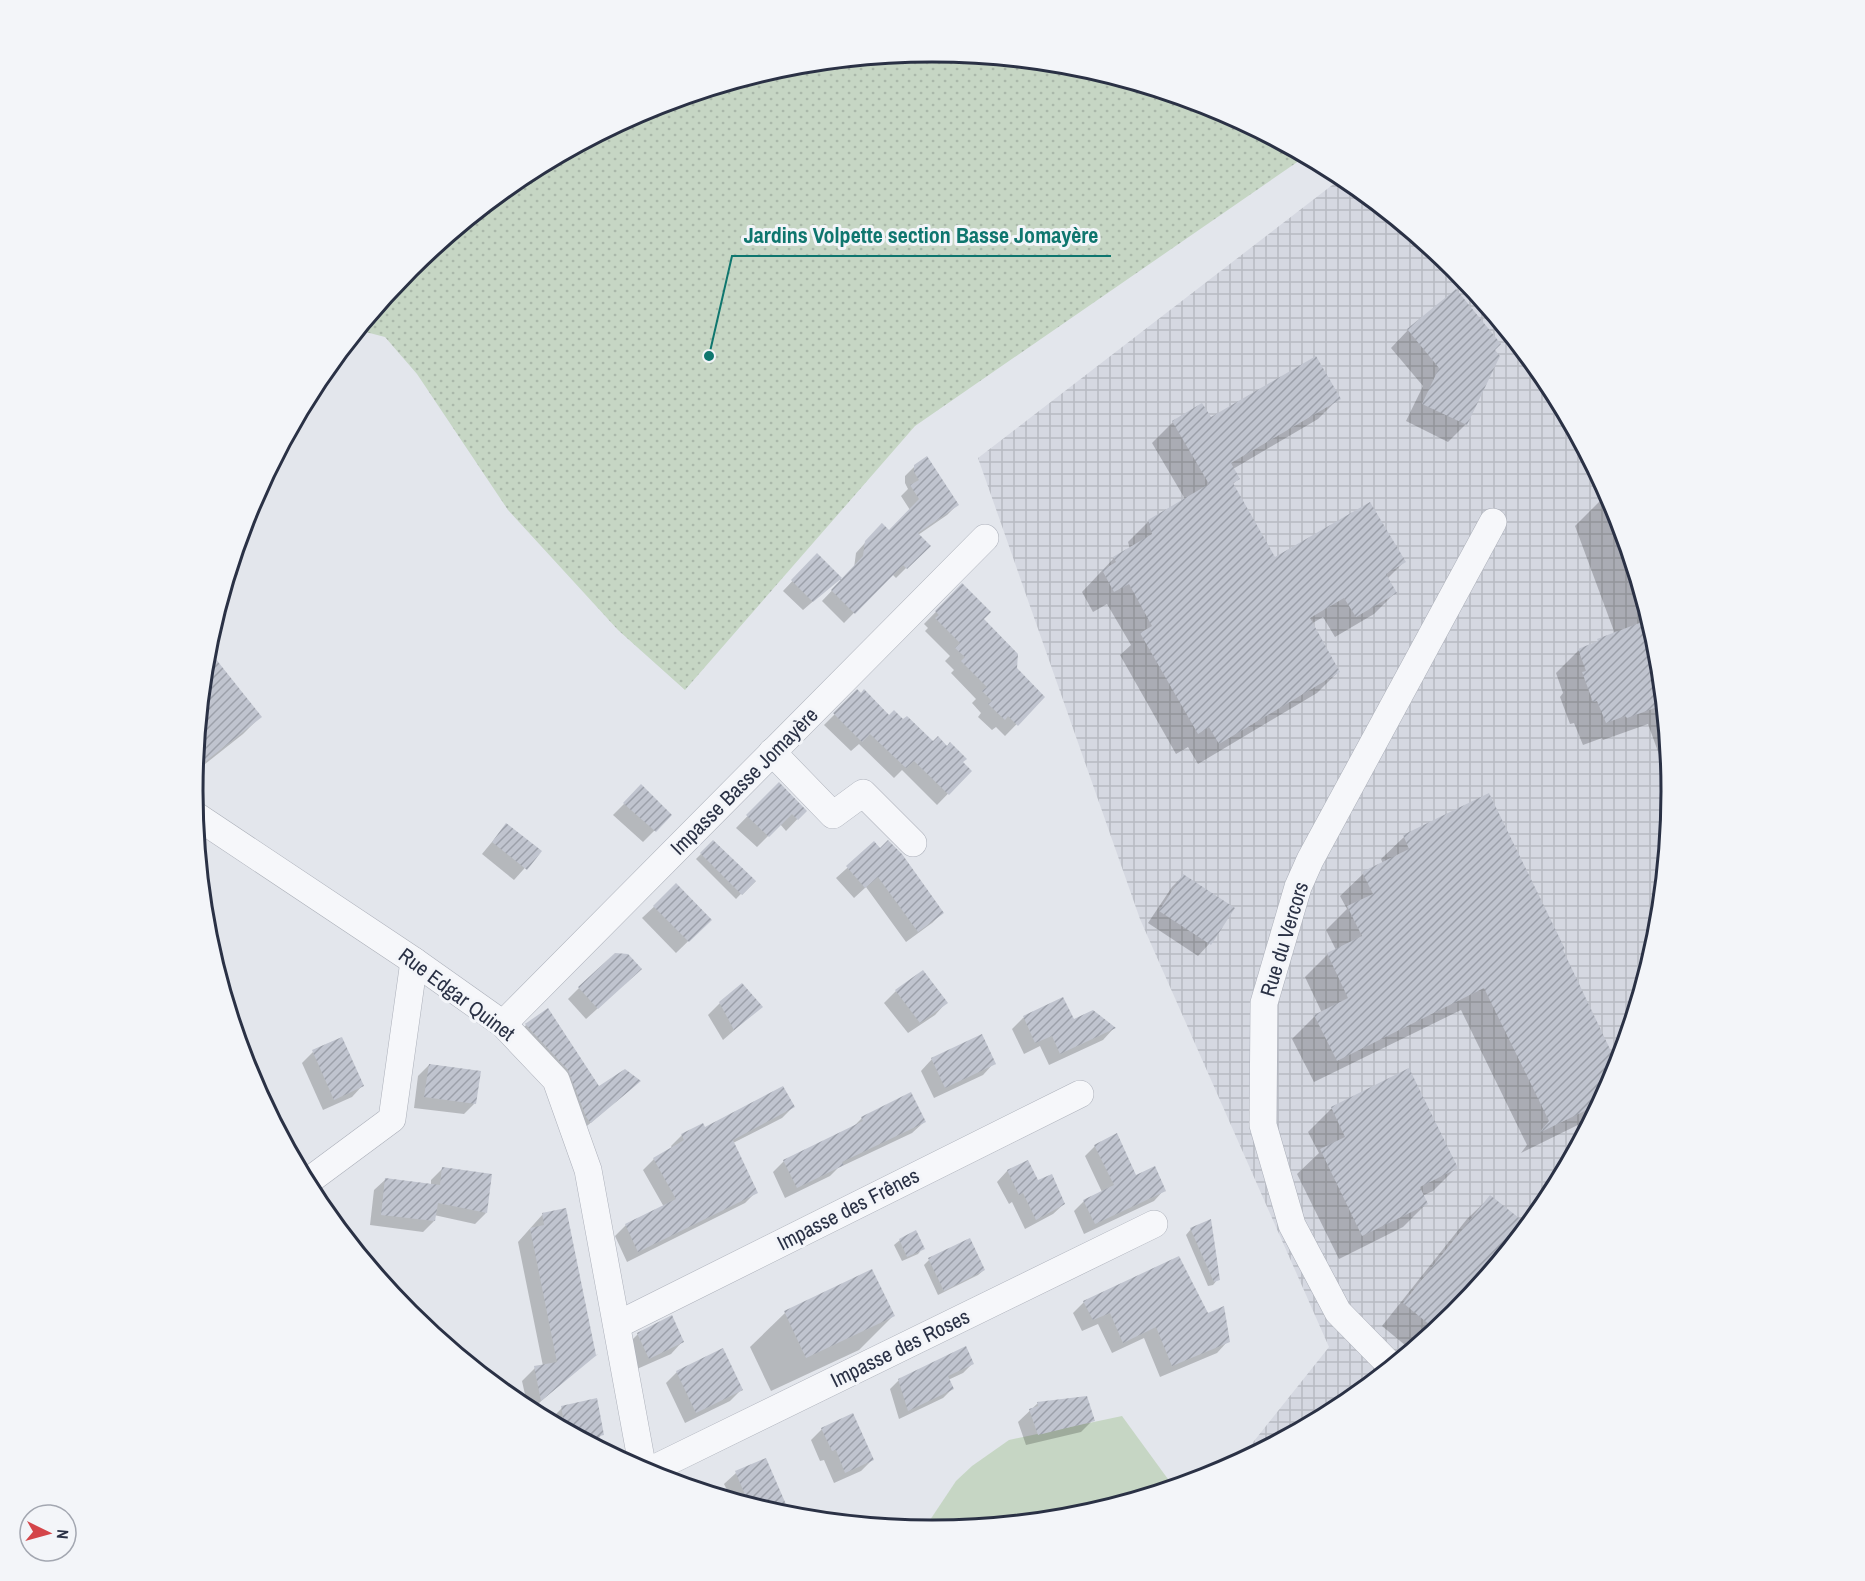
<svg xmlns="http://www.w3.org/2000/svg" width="1865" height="1581" font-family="'Archivo Narrow',sans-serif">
	<defs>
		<pattern id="industrial-grid" width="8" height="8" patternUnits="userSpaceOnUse" patternTransform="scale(1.5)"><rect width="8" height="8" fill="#d5d8e1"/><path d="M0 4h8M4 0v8" fill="none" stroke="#b7bac2"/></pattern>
		<pattern id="grass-dots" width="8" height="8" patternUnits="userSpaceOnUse" patternTransform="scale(1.5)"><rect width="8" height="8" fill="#c6d6c4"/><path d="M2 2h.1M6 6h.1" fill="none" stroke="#aab8aa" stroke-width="1.8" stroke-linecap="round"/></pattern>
		<pattern id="building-hatch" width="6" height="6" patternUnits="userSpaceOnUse" patternTransform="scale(1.5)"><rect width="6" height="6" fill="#c0c4cf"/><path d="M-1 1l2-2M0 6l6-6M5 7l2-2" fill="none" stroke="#9ca0aa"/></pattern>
	</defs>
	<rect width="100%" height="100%" fill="#e3e6ec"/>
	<polygon fill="url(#industrial-grid)" points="1344,176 1456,268 1548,380 1616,508 1658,647 1672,791 1658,935 1616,1074 1547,1202 1455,1314 1343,1406 1238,1461 1329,1347 1140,919 978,458"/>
	<polygon fill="url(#grass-dots)" points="933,51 1077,65 1216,107 1306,156 915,426 685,690 618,630 508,510 417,374 385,337 358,330 410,267 522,175 650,107 789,65"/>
	<polygon fill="#c6d6c4" points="1122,1416 1173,1486 1076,1516 933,1530 924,1529 956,1481 972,1466 1009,1440"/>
	<g fill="#0003">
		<polygon points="1408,330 1493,350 1498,356 1466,424 1448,442 1406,421 1423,386 1391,348"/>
		<polygon points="1339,398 1318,419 1233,469 1238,479 1232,485 1275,559 1404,562 1387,579 1395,593 1374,614 1335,637 1323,617 1311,624 1338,672 1317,693 1198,764 1188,747 1176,754 1120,655 1131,645 1107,604 1093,612 1082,592 1114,558 1130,549 1128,542 1149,521 1185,499 1152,443 1173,422 1202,405 1211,419"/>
		<polygon points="915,466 957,505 947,515 918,535 928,546 896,578 892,574 844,623 822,601 841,581 839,579 803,610 783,591 817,555 842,580 854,568 856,553 872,535 889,532 910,510 901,496 908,489 905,483 905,476"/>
		<polygon points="1611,498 1616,508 1658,647 1672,790 1648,724 1603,740 1602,738 1583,745 1574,723 1570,724 1560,697 1563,693 1556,673 1579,650 1615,634 1575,526 1599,502"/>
		<polygon points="232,565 238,574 225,587"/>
		<polygon points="962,585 1015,669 1043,697 1005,736 996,727 992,730 978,717 981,713 972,703 976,699 951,673 954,670 945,661 950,656 925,631 928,628 924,624"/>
		<polygon points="207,653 260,717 243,734 195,772"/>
		<polygon points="857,692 889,717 933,743 970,771 937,805 902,770 894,778 859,744 851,751 824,725"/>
		<polygon points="779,784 805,811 786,831 780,824 757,847 736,828"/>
		<polygon points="641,787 670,815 643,842 613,815"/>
		<polygon points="1488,795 1617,1068 1592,1118 1521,1153 1527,1145 1461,1010 1314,1082 1292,1039 1315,1016 1322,1013 1305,977 1328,954 1336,950 1326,930 1347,909 1340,896 1363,874 1383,864 1381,859 1404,837"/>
		<polygon points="506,825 540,851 514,880 482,854"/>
		<polygon points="713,842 753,881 736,899 696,859"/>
		<polygon points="874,844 942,913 932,923 906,942 866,887 854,898 836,878"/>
		<polygon points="1183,876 1233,909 1209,944 1198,956 1148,923 1172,887"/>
		<polygon points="676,886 710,920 676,953 642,918"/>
		<polygon points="922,972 946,1003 935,1015 908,1033 884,1003 896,991"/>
		<polygon points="629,980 586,1019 568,999 579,988"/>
		<polygon points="1062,999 1073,1021 1114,1028 1103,1040 1049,1065 1040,1046 1024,1054 1012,1029 1023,1018"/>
		<polygon points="720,1003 761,1007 723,1040 708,1015"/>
		<polygon points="548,1010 599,1088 639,1081 580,1132 516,1036 526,1025"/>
		<polygon points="341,1039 363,1085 352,1097 323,1110 302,1063 313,1052"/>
		<polygon points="932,1059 994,1063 983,1075 934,1098 921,1071"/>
		<polygon points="429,1065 475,1103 464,1114 414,1108 418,1076"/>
		<polygon points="793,1107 782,1118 733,1143 756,1192 745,1203 627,1262 615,1236 626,1225 664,1207 643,1170 654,1159 672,1148 671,1146 682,1135"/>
		<polygon points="1332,1108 1456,1168 1433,1191 1422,1196 1426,1204 1403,1227 1339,1259 1297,1174 1319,1153 1308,1132"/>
		<polygon points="862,1118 924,1122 912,1133 838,1168 830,1176 785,1198 773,1172 784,1161 851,1129"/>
		<polygon points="1095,1146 1135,1177 1164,1190 1154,1201 1084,1234 1074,1211 1084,1201 1102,1192 1085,1156"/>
		<polygon points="1027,1162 1037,1182 1064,1204 1053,1214 1025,1229 1012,1202 1009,1204 997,1182 1007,1171"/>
		<polygon points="442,1169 486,1213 475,1224 434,1215 434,1221 423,1232 370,1225 374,1190 386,1179 431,1185 431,1180"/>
		<polygon points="1490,1197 1455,1314 1411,1350 1382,1326 1467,1219"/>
		<polygon points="543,1214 594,1355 531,1410 528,1408 522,1381 535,1368 543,1366 518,1242"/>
		<polygon points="1191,1229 1218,1279 1213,1285 1208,1286 1186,1235"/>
		<polygon points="900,1240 923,1248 918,1254 902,1261 894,1245"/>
		<polygon points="929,1260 984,1270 978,1275 938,1295 924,1265"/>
		<polygon points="871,1271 893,1316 859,1350 771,1391 750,1347 785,1313"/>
		<polygon points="1084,1302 1208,1315 1228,1341 1217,1353 1160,1377 1144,1338 1112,1353 1098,1324 1082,1331 1073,1313"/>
		<polygon points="638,1334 682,1342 671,1354 637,1369 626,1346"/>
		<polygon points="972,1364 963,1373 948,1380 952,1389 943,1398 899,1419 890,1389 899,1380"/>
		<polygon points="677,1372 741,1390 730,1401 685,1423 666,1383"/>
		<polygon points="1038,1403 1093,1420 1081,1432 1026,1445 1018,1422"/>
		<polygon points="562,1408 602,1434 598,1439 599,1447 552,1421 551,1419"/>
		<polygon points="1324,1411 1328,1414 1315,1421"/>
		<polygon points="822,1429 872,1460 861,1471 834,1483 824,1460 820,1461 811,1440"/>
		<polygon points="765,1460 785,1506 779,1513 731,1498 724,1484 736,1473"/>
	</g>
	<g fill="url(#building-hatch)">
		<polygon points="1456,289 1501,344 1495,350 1500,356 1467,425 1422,404 1439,368 1407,329"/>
		<polygon points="1316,356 1341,399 1231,463 1240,479 1233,483 1275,557 1370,502 1406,562 1386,574 1397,593 1356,617 1344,598 1310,618 1340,672 1219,744 1209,727 1198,734 1140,633 1152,626 1129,584 1114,592 1102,570 1116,562 1113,557 1152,534 1148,520 1209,484 1172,421 1202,403 1211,417"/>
		<polygon points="927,456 959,505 918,533 931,546 907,569 903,565 855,614 831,590 863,556 865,541 882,523 889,530 919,499 910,485 919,480 914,472 914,465"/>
		<polygon points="817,553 842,578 813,602 791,580"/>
		<polygon points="962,583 991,612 984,619 1018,654 1017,668 1045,697 1018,726 1008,716 1005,720 988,704 992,701 982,691 987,687 961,661 965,657 955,648 960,643 935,618 939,615 935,611"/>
		<polygon points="1650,619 1658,647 1661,683 1656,685 1663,705 1627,718 1625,716 1606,723 1597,701 1593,702 1582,672 1586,671 1578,649 1598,641 1597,639"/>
		<polygon points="207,648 262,717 206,761 197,749"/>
		<polygon points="857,689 861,693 864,689 889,715 894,710 903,719 907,716 933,741 938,736 947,746 950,742 967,759 963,762 972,771 949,795 914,761 906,768 870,734 862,742 833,713"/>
		<polygon points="779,782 807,811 798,820 792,814 769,837 746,815"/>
		<polygon points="641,784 672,815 656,832 623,803"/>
		<polygon points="1489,793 1565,949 1563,950 1618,1066 1599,1104 1539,1133 1549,1121 1484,988 1337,1061 1314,1015 1348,998 1327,953 1362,936 1347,906 1373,894 1362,872 1409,849 1403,835"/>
		<polygon points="506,823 542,851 527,870 492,842"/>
		<polygon points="713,840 756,881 742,895 700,853"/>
		<polygon points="888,840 902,854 944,913 918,932 878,877 865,888 846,866 874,841 880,848"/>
		<polygon points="1183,874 1235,908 1211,945 1159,911"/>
		<polygon points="676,883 712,920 689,942 653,906"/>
		<polygon points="615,953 628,954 642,969 598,1009 578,987"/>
		<polygon points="923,970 948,1003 920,1023 895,990"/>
		<polygon points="742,983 763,1007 734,1030 719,1002"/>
		<polygon points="1063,997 1074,1019 1093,1010 1116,1028 1060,1054 1052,1036 1035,1043 1023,1016"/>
		<polygon points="548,1008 599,1086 625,1069 641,1081 591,1123 586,1117 568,1070 525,1024"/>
		<polygon points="982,1034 996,1064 945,1088 931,1058"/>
		<polygon points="342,1037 364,1086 334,1100 312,1050"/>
		<polygon points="429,1064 481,1071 476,1104 424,1097"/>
		<polygon points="1409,1068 1458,1168 1420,1187 1428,1204 1362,1236 1320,1149 1345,1137 1331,1107"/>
		<polygon points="783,1086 795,1107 733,1140 758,1193 638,1252 625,1224 676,1199 653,1158 684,1140 681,1134 703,1123 705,1127"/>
		<polygon points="911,1092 926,1122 842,1162 844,1165 797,1188 783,1160 863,1121 861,1117"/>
		<polygon points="1117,1133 1136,1175 1155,1166 1166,1191 1095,1224 1083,1200 1114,1185 1094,1145"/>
		<polygon points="1028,1160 1038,1180 1052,1174 1065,1204 1036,1220 1023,1193 1019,1195 1007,1170"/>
		<polygon points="442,1167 492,1174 487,1213 438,1203 435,1221 381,1215 385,1178 440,1185"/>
		<polygon points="1490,1195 1528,1225 1455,1314 1436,1330 1403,1303"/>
		<polygon points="566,1208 596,1355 598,1354 541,1401 534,1366 557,1362 530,1228 544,1225 542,1213"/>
		<polygon points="1211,1219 1220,1280 1214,1282 1190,1228"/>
		<polygon points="916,1230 925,1249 907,1257 899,1239"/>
		<polygon points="970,1238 985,1270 944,1291 928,1258"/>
		<polygon points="1179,1256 1208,1313 1224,1306 1230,1342 1172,1366 1156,1327 1123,1343 1110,1313 1093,1320 1083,1301"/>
		<polygon points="872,1269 895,1316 806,1358 784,1311"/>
		<polygon points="672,1315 684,1342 649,1359 637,1333"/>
		<polygon points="966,1346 974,1364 948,1376 954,1389 908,1411 898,1379"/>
		<polygon points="723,1348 743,1390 696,1413 676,1371"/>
		<polygon points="1087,1396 1095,1421 1038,1435 1029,1409 1038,1406 1037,1402"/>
		<polygon points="597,1398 604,1435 599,1436 601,1448 565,1428 561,1406"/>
		<polygon points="853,1413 874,1460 845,1473 836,1450 832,1451 821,1428"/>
		<polygon points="766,1458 791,1516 749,1504 735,1471"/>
	</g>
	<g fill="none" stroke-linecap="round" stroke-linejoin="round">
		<defs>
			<g id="street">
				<polyline points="772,752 833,815 863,793 913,843"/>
				<polyline points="195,815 414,961 503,1024 556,1080 588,1170 643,1470"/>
				<polyline points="503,1024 985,538"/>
				<polyline points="307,1182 392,1119 414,961"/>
				<polyline points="617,1325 1080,1094"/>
				<polyline points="1391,1366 1338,1312 1292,1225 1263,1125 1264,1003 1298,887 1310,860 1493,522"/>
				<polyline points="647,1472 1154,1224"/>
			</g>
		</defs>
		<use href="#street" stroke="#acb0ba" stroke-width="28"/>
		<use href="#street" stroke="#f6f7fa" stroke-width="27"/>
	</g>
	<g text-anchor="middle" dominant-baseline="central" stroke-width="6" stroke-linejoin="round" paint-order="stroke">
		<g font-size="21" fill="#2a3145" stroke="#f3f5f9">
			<text transform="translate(744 781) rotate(-45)">Impasse Basse Jomayère</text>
			<text transform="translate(1284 939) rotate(-73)">Rue du Vercors</text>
			<text transform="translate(457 994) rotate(37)">Rue Edgar Quinet</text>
			<text transform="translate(848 1209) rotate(-27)">Impasse des Frênes</text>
			<text transform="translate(900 1348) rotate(-26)">Impasse des Roses</text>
		</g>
	</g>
	<path d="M0 0H1865V1581H0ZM203 791a729 729 0 1 1 1458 0a729 729 0 1 1-1458 0Z" fill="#f3f5f9" fill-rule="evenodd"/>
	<path fill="none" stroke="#2a3145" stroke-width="3" d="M203 791a729 729 0 1 1 1458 0a729 729 0 1 1-1458 0Z"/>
	<path fill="none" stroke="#0f766e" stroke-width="2" d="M709 356L732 256H1111"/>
	<circle fill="#0f766e" stroke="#f3f5f9" stroke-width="2" cx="709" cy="356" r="6"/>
	<g font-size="22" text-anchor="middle" font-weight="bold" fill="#0f766e" stroke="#f3f5f9" stroke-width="6" stroke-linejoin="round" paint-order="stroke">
		<text x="921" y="243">Jardins Volpette section Basse Jomayère</text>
	</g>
	<g transform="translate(48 1533) rotate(95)"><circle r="28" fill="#f3f5f9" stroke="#a3a7b1" stroke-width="1.5"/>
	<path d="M0-4.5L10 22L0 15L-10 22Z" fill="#d4454a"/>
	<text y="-9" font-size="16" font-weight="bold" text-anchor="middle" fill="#2a3145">N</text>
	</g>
</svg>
